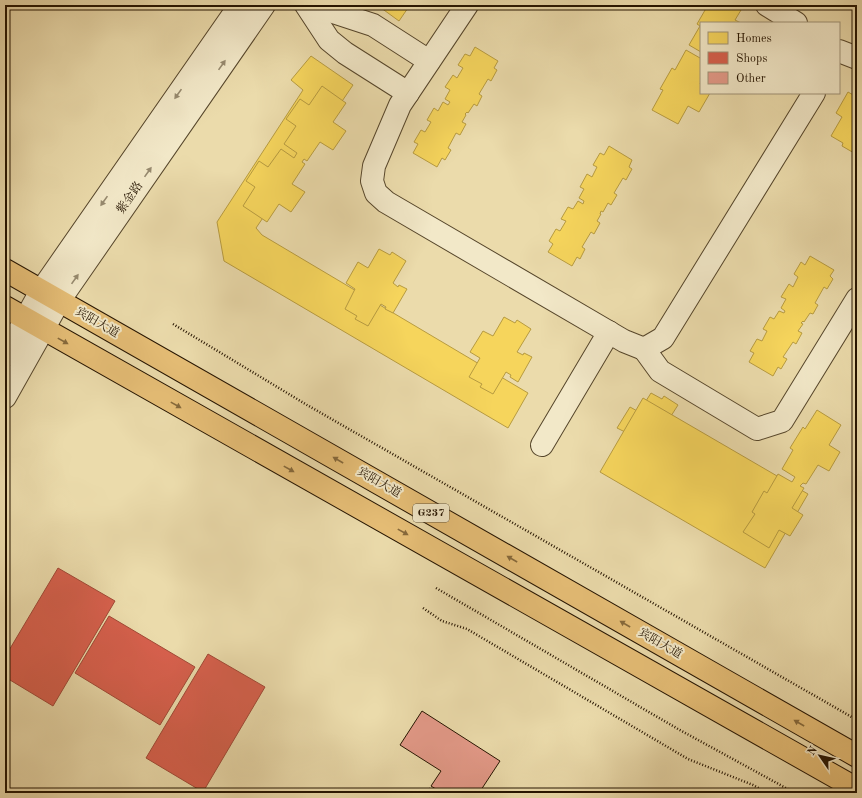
<svg xmlns="http://www.w3.org/2000/svg" width="862" height="798" font-family="'Old Standard TT','Noto Serif SC',serif">
	<rect width="100%" height="100%" fill="#ebdbab"/>
	<filter id="stains"><feTurbulence type="fractalNoise" baseFrequency=".005" numOctaves="4"/><feColorMatrix values="0 0 0 0 .2 0 0 0 0 .09 0 0 0 0 .02 0 0 0 .5 -.17"/></filter>
	<radialGradient id="worn" r=".72"><stop offset=".6" stop-color="#630" stop-opacity="0"/><stop offset="1" stop-color="#630" stop-opacity=".3"/></radialGradient>
	<g fill="#f6d55c" stroke="#b79b40">
		<polygon points="377,5 410,5 399,21"/>
		<polygon points="708,5 744,5 735,20 741,23 701,23 701,52 689,45 700,26 697,24"/>
		<polygon points="475,47 498,61 494,68 497,70 491,81 488,79 479,94 482,96 477,106 474,104 468,113 467,112 465,114 466,115 462,122 466,124 460,135 456,133 448,148 451,150 445,160 442,158 437,167 413,153 418,144 414,142 421,130 425,132 431,122 427,120 434,108 438,111 443,102 448,105 450,102 445,99 450,90 445,87 453,75 457,78 463,68 458,65 465,54 470,56"/>
		<polygon points="686,50 700,58 701,56 701,82 700,84 701,85 701,93 710,93 699,112 688,106 678,124 652,110 663,90 660,89 672,68 675,70"/>
		<polygon points="311,56 353,85 256,228 262,235 528,393 508,428 224,261 217,222 303,90 291,80"/>
		<polygon points="322,86 346,103 333,122 346,131 333,150 320,142 307,161 304,159 302,162 305,164 292,184 305,192 291,212 279,204 267,222 243,206 255,187 246,181 259,161 268,167 281,149 294,158 297,153 284,144 296,126 286,119 300,99 309,105"/>
		<polygon points="857,91 857,149 854,153 842,146 843,143 831,136 842,117 836,113 848,92 855,96"/>
		<polygon points="609,146 632,160 629,167 632,169 626,180 623,178 614,193 617,195 611,205 608,203 603,212 601,211 600,214 601,214 597,221 600,223 594,234 591,232 582,247 585,249 580,259 577,257 572,266 548,252 553,244 549,241 556,229 560,231 566,221 561,219 568,207 573,209 578,201 583,204 584,201 579,198 584,189 580,187 587,174 592,177 597,167 593,165 600,153 604,155"/>
		<polygon points="379,249 390,255 392,252 406,261 393,283 398,287 399,285 407,289 393,313 385,309 386,307 381,304 368,326 355,319 357,316 345,309 355,289 346,283 358,262 368,268"/>
		<polygon points="810,256 834,270 830,276 833,279 827,289 824,287 815,303 818,305 813,314 810,313 804,322 803,321 801,323 803,324 798,331 802,333 796,344 793,342 783,357 787,359 781,369 778,367 773,376 749,362 754,353 750,351 757,339 762,341 767,331 763,329 770,317 774,319 779,311 784,313 785,311 781,308 786,299 781,297 789,284 793,287 798,277 794,274 801,262 805,265"/>
		<polygon points="504,317 515,323 517,320 531,329 517,352 523,355 524,353 532,357 518,382 510,377 511,375 506,372 493,394 480,387 482,384 469,377 480,358 470,352 483,331 493,336"/>
		<polygon points="651,393 662,399 664,396 678,405 664,427 670,431 671,429 679,434 664,458 657,453 658,451 652,448 639,470 627,463 628,460 616,453 627,433 617,428 630,407 639,412"/>
		<polygon points="643,398 808,494 765,568 600,472"/>
		<polygon points="817,410 841,425 829,445 840,452 829,471 818,465 806,484 803,483 800,486 804,488 792,508 803,515 790,536 779,530 769,548 743,532 755,514 752,512 764,491 767,493 778,474 792,482 795,477 782,469 793,450 790,448 803,427 805,429"/>
	</g>
	<g fill="#d6604d" stroke="#a14936">
		<polygon points="58,568 115,601 53,706 5,677 5,657"/>
		<polygon points="109,616 195,667 160,725 75,673"/>
		<polygon points="208,654 265,687 203,792 146,758"/>
	</g>
	<g fill="#e49a89" stroke="#251400">
		<polygon points="422,711 500,761 479,793 442,793 431,786 441,771 400,745"/>
		<polygon points="429,788 437,793 426,793"/>
	</g>
	<g fill="none" stroke-linecap="round" stroke-linejoin="round">
		<defs>
			<g id="minor">
				<polyline points="306,5 329,40 345,53 408,93"/>
				<polyline points="312,5 373,25 429,61"/>
				<polyline points="467,5 400,105 374,166 372,181 376,193 386,202 624,341 644,349 663,338 814,93"/>
				<polyline points="767,5 796,23"/>
				<polyline points="839,51 857,58"/>
				<polyline points="644,349 660,371 757,429 782,421 857,299"/>
				<polyline points="5,356 41,291 240,5"/>
				<polyline points="5,397 59,301 264,5"/>
				<polyline points="542,445 609,332"/>
			</g>
			<g id="highway">
				<polyline points="5,270 857,756"/>
				<polyline points="5,307 857,789"/>
			</g>
		</defs>
		<use href="#minor" stroke="#56462b" stroke-width="24"/>
		<use href="#highway" stroke="#251400" stroke-width="24"/>
		<g stroke="#251400" stroke-width="2.5" stroke-dasharray="1 2" stroke-linecap="butt">
			<polyline points="173,324 307,405 857,720"/>
			<polyline points="436,588 678,729 795,793"/>
			<polyline points="423,608 442,621 467,629 688,759 753,785 767,793"/>
		</g>
		<use href="#minor" stroke="#f2e8c8" stroke-width="22"/>
		<use href="#highway" stroke="#e6be76" stroke-width="22"/>
	</g>
	<defs><path id="oneway-solid" d="M-6-.8H1V-3.2L6.5 0L1 3.2V.8H-6Z"/></defs>
	<g fill="#96896e">
		<use href="#oneway-solid" transform="translate(222 65) rotate(-55)"/>
		<use href="#oneway-solid" transform="translate(178 94) rotate(125)"/>
		<use href="#oneway-solid" transform="translate(148 172) rotate(-55)"/>
		<use href="#oneway-solid" transform="translate(104 201) rotate(125)"/>
		<use href="#oneway-solid" transform="translate(75 279) rotate(-55)"/>
	</g>
	<g fill="#86693b">
		<use href="#oneway-solid" transform="translate(63 341) rotate(29)"/>
		<use href="#oneway-solid" transform="translate(176 405) rotate(29)"/>
		<use href="#oneway-solid" transform="translate(338 460) rotate(-150)"/>
		<use href="#oneway-solid" transform="translate(289 469) rotate(29)"/>
		<use href="#oneway-solid" transform="translate(403 532) rotate(29)"/>
		<use href="#oneway-solid" transform="translate(512 559) rotate(-150)"/>
		<use href="#oneway-solid" transform="translate(625 624) rotate(-150)"/>
		<use href="#oneway-solid" transform="translate(799 723) rotate(-150)"/>
	</g>
	<g text-anchor="middle" dominant-baseline="central" stroke-width="4" stroke-linejoin="round" paint-order="stroke">
		<rect fill="#f2e8c8" stroke="#62543c" stroke-width="1" x="413" y="504" width="36" height="18" rx="3"/>
		<g font-size="11" font-weight="bold" fill="#251400">
			<text x="431" y="513">G237</text>
		</g>
		<g font-size="12" fill="#251400" stroke="#f2e8c8">
			<text transform="translate(130 198) rotate(-55)">紫金路</text>
			<text transform="translate(97 323) rotate(30)">宾阳大道</text>
			<text transform="translate(379 483) rotate(30)">宾阳大道</text>
			<text transform="translate(660 644) rotate(30)">宾阳大道</text>
		</g>
	</g>
	<rect width="862" height="798" fill="none" stroke="#ebdbab" stroke-width="20"/>
	<rect x="6" y="6" width="850" height="786" fill="none" stroke="#251400" stroke-width="2"/>
	<rect x="10" y="10" width="842" height="778" fill="none" stroke="#251400"/>
	<rect x="700" y="22" width="140" height="72" fill="#f2e8c8" stroke="#a09378"/>
	<rect x="708" y="32" width="20" height="12" fill="#f6d55c" stroke="#a09378"/>
	<text x="736" y="42" font-size="12" fill="#251400">Homes</text>
	<rect x="708" y="52" width="20" height="12" fill="#d6604d" stroke="#a09378"/>
	<text x="736" y="62" font-size="12" fill="#251400">Shops</text>
	<rect x="708" y="72" width="20" height="12" fill="#e49a89" stroke="#a09378"/>
	<text x="736" y="82" font-size="12" fill="#251400">Other</text>
	<g transform="translate(820 756) rotate(304)" stroke="#f2e8c8" stroke-width="3" paint-order="stroke">
	<path d="M0-3L7 15L0 10L-7 15Z" fill="#251400"/>
	<text y="-6" font-size="11" font-weight="bold" text-anchor="middle" fill="#251400">N</text>
	</g>
	<rect width="100%" height="100%" filter="url(#stains)"/>
	<rect width="100%" height="100%" fill="url(#worn)"/>
</svg>
